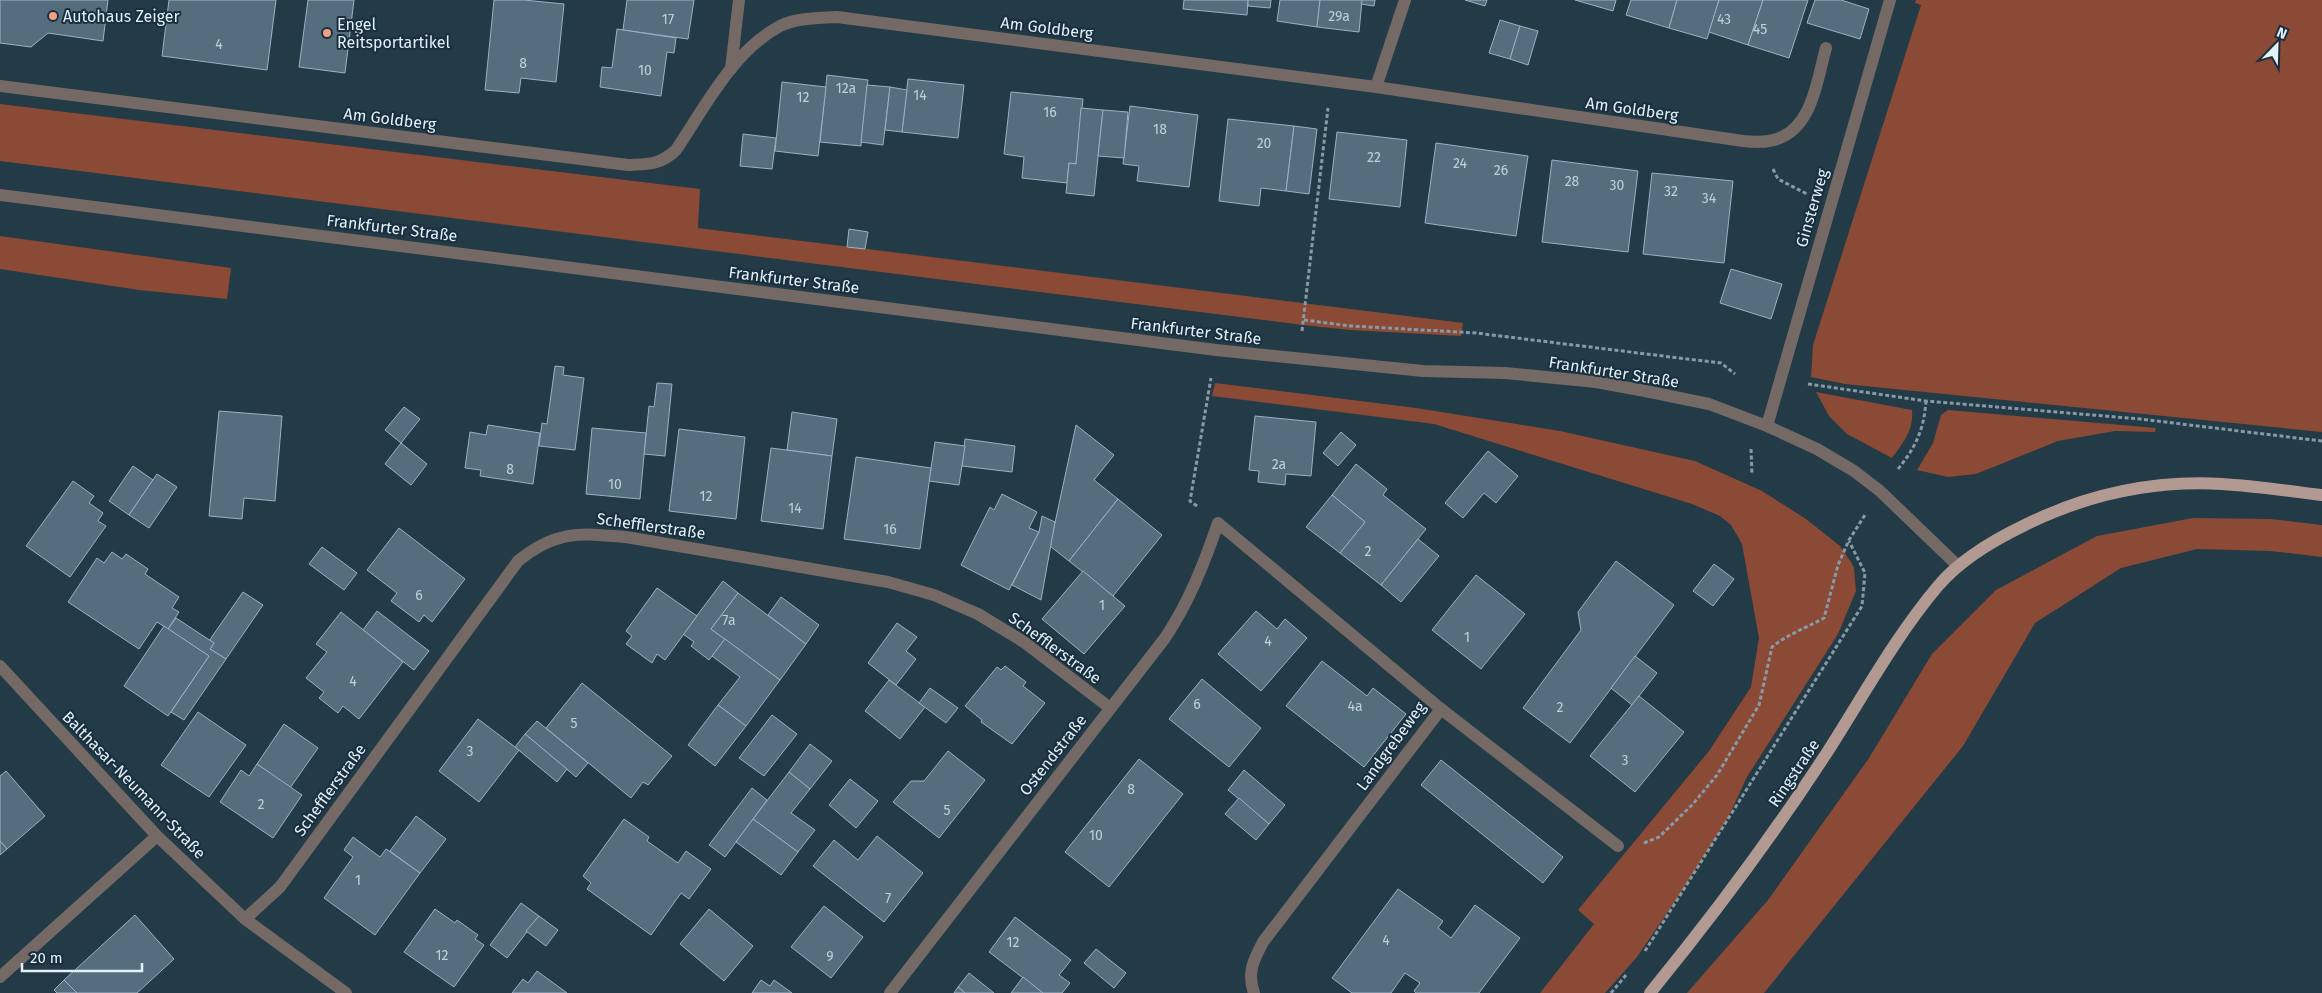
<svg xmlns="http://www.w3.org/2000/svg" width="2322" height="993" font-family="'Fira Sans',sans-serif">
	<rect width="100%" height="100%" fill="#233a47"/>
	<g fill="#8a4a35">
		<polygon points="1916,0 2322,0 2322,432 1845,384 1811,377 1813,345 1921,5 1915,3"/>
		<polygon points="0,104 700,189 698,228 1463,323 1461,336 1350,330 1303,325 0,161"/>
		<polygon points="0,236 231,268 227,299 139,290 0,269"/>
		<polygon points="1215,383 1416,408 1560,431 1695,461 1762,491 1806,519 1840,546 1851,562 1854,568 1856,591 1838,634 1747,777 1728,818 1682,891 1637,957 1605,993 1540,993 1594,924 1578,910 1709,751 1751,687 1759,638 1742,544 1731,525 1720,516 1692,504 1434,424 1212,396"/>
		<path d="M 1816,392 L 1912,410 C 1914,430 1903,443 1892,458 L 1847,434 L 1829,416 Z"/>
		<polygon points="1948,410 2156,428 2155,432 2115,431 2058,441 1976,474 1948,477 1917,470 1933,443 1941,415"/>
		<polygon points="2193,518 2270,519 2322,525 2322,557 2270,551 2197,549 2121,568 2035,623 1963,746 1764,993 1687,993 1768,900 1869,758 1932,654 1996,590 2097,536"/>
	</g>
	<g fill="#556e7d" stroke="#99b3c4">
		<polygon points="0,0 108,0 103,41 48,33 31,47 0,43"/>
		<polygon points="169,0 276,0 267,70 162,56"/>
		<polygon points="308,0 354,0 345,73 299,67"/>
		<polygon points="494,0 524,0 564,4 556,82 521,78 519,93 485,90"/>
		<polygon points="627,0 694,0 688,39 623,30"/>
		<polygon points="1184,0 1248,0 1247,15 1183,9"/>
		<polygon points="1248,0 1271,0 1270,8 1248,6"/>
		<polygon points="1280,0 1320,0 1317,27 1277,21"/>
		<polygon points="1320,0 1362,0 1359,32 1317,27"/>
		<polygon points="1362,0 1375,0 1374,6 1361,4"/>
		<polygon points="1465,0 1487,0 1485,6"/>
		<polygon points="1575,0 1616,0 1613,11"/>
		<polygon points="1631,0 1677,0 1669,28 1626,15"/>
		<polygon points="1677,0 1719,0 1707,39 1669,28"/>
		<polygon points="1719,0 1763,0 1748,45 1709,32"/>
		<polygon points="1763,0 1808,0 1789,58 1748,45"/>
		<polygon points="1815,0 1841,0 1869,9 1860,39 1807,23"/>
		<polygon points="1500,20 1520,26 1510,59 1489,53"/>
		<polygon points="1520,26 1538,31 1528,65 1510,59"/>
		<polygon points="617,29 676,38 674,53 667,52 661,96 600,87 602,67 612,68"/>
		<polygon points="827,75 868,80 861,146 820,142"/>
		<polygon points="908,79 964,85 958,138 902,132"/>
		<polygon points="782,82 826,87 818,156 775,151"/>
		<polygon points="867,85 890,87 883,145 861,142"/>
		<polygon points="890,87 907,90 902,132 885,130"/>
		<polygon points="1011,92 1083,99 1076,164 1069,163 1067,183 1022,178 1024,157 1004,154"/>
		<polygon points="1130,106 1198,115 1189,187 1137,181 1139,166 1123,164"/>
		<polygon points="1081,108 1103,110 1094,196 1066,193 1069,163 1076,164"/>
		<polygon points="1103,110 1128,112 1124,158 1098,156"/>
		<polygon points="1228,119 1294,126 1286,191 1261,188 1259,206 1219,201"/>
		<polygon points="1294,126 1317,129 1309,194 1286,191"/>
		<polygon points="1337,132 1407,140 1400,207 1329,199"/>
		<polygon points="743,134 776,138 772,169 740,166"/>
		<polygon points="1436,143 1528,156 1516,236 1425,223"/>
		<polygon points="1552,160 1638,171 1628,252 1542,242"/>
		<polygon points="1652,173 1733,181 1724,263 1643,254"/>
		<polygon points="849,229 868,232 865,249 847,247"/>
		<polygon points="1731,269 1782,284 1771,319 1720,303"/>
		<polygon points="555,366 564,367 563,375 584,378 575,450 539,446 542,423 547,424"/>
		<polygon points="657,383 672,384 665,456 644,454 649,406 654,407"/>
		<polygon points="404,407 420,419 401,443 385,430"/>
		<polygon points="219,411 282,416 275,501 244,498 242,519 209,516"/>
		<polygon points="792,412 837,419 832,456 787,450"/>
		<polygon points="1255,416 1316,422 1311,476 1286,474 1285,485 1258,482 1259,471 1249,470"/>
		<polygon points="488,425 540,433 533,484 480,476 481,470 465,468 470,432 486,435"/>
		<polygon points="1076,425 1114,455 1094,480 1118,499 1069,561 1050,546"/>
		<polygon points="592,428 646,433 640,499 586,494"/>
		<polygon points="679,429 745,437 736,519 669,511"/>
		<polygon points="1341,432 1356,445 1338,466 1323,453"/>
		<polygon points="965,439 1015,446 1012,472 962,466"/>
		<polygon points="935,442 965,446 959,485 929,481"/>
		<polygon points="401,443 427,464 411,485 385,464"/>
		<polygon points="771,448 832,456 823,529 761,521"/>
		<polygon points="1488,451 1518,476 1496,503 1484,493 1463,518 1445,503"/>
		<polygon points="856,457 931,468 920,549 844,539"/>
		<polygon points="1356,464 1387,489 1383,495 1426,529 1381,585 1340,553 1365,522 1332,495"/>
		<polygon points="133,466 153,480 129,515 109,501"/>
		<polygon points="157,474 177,487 149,528 129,515"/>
		<polygon points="73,481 94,496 89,503 103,513 98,521 106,526 70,577 26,546"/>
		<polygon points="1002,494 1037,512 1029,528 1039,532 1009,590 961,565 990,507 994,510"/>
		<polygon points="1332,495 1365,522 1340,553 1306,527"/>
		<polygon points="1118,499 1162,535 1113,596 1069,561"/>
		<polygon points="1042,516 1055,522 1041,600 1012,585 1039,532"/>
		<polygon points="399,528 465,579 432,622 424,615 419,622 391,601 397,593 367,570"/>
		<polygon points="1418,539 1439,556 1401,602 1381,585"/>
		<polygon points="322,547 357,573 344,590 309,564"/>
		<polygon points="112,552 122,559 126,554 148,569 145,574 179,597 172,608 179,612 168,629 157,622 139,649 68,602 97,558 104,563"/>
		<polygon points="1616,561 1674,605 1570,743 1523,708 1581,630 1578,612"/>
		<polygon points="1714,564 1734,579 1713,606 1693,591"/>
		<polygon points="1083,571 1125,606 1084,654 1042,619"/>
		<polygon points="1476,575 1525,614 1481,669 1432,630"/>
		<polygon points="723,581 738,593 711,629 725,639 709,660 691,646 694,642 683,634"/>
		<polygon points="657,588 697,616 665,660 657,654 652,663 626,644 632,636 626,631"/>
		<polygon points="243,592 263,605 226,659 210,649 214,643 209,641"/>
		<polygon points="738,593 806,644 780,680 711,629"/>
		<polygon points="781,597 819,625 806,644 768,615"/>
		<polygon points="377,611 429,651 414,670 363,630"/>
		<polygon points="1256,611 1277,629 1285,619 1307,638 1261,691 1218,654"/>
		<polygon points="341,612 403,662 359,719 343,706 338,713 319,698 324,692 306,678 327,652 316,644"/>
		<polygon points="176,618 214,643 210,649 226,659 184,720 171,712 209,656 168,629"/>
		<polygon points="897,623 917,637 906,651 916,659 896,685 868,663"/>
		<polygon points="164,626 209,656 168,716 124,686"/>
		<polygon points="725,639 780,680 746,726 718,705 740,677 712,656"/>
		<polygon points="1635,656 1657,673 1632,705 1611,688"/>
		<polygon points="1322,661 1367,696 1373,688 1406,714 1364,767 1286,706"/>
		<polygon points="1005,666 1026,682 1023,686 1045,703 1012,744 981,722 982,720 965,706 997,667 1001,670"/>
		<polygon points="1202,679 1261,728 1229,767 1169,719"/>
		<polygon points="889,680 925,707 900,739 865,711"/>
		<polygon points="582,683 672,756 648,785 643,782 631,798 546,728"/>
		<polygon points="930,688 958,708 946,723 919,703"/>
		<polygon points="1639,696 1684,732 1635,792 1590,756"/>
		<polygon points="718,705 746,726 715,766 688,745"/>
		<polygon points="198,712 246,745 209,797 161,765"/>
		<polygon points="772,715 797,734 764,776 739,758"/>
		<polygon points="478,719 519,750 479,802 439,771"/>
		<polygon points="537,721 588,763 576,777 525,734"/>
		<polygon points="284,724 318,748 290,788 257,764"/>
		<polygon points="525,734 567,769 557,782 515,747"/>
		<polygon points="810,744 832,761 810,789 789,772"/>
		<polygon points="948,751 985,780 939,838 893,802 911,781 924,781"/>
		<polygon points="1139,759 1183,794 1109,887 1065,852"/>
		<polygon points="1441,760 1563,857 1543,883 1421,785"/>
		<polygon points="257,764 302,795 273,838 220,802 241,770 249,776"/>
		<polygon points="1244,770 1285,805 1269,824 1228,790"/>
		<polygon points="6,771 45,816 7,849 0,841 0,776"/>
		<polygon points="789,772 810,789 791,813 815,830 798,852 753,819"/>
		<polygon points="850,779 878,801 856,828 829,805"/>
		<polygon points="752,788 767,800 725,857 709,845"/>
		<polygon points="1239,798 1269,824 1256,840 1225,814"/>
		<polygon points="416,816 446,839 420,873 390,851"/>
		<polygon points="624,819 649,837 647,841 678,863 686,851 711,869 689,899 681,893 651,935 587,889 591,883 583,876"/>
		<polygon points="753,819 798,852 781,875 736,842"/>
		<polygon points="877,836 923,873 884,922 813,866 834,840 858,860"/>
		<polygon points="353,837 380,857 386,849 420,873 375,935 324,898 353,857 344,850"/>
		<polygon points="0,841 7,849 0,855"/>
		<polygon points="1398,889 1443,921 1438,928 1451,938 1475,905 1520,938 1479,993 1416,993 1414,991 1420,983 1405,973 1391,993 1352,993 1332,978"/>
		<polygon points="521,903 539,916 507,958 490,945"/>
		<polygon points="824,906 863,937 831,978 791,947"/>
		<polygon points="435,909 455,923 457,920 478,935 475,939 484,945 454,987 404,952"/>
		<polygon points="709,909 753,946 724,981 680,944"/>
		<polygon points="135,915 174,959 137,993 77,993 64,980"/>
		<polygon points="539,916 558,930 546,946 526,931"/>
		<polygon points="1015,917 1071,960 1059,975 1070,983 1062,993 1043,993 989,952"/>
		<polygon points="1096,949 1126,973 1114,988 1084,963"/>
		<polygon points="537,971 567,993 512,993 523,979 528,983"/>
		<polygon points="969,973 994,993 965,993 958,987"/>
		<polygon points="1023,977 1043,993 1011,993"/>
		<polygon points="64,980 77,993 57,993 54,990"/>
		<polygon points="761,980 770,986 774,980 792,993 752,993"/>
		<polygon points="958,987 965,993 954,993"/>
	</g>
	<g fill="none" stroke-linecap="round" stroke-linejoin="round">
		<g stroke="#889aa5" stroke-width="3" stroke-dasharray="4 2.5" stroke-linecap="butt">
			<polyline points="1773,169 1778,179 1807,194"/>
			<polyline points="1304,320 1351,326 1476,333 1679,358 1721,363 1735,374"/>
			<polyline points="1302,331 1328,108"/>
			<polyline points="1808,384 1926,401 2140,419 2322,441"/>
			<polyline points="1751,449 1752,475"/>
			<path d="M 1898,469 C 1916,447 1924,429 1926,401"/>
			<polyline points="1197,506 1190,501 1211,378"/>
			<path d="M 1644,843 L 1659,837 L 1693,804 L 1717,775 L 1759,705 L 1772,647 C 1788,634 1806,628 1824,618 L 1838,565 L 1849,540 L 1865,515"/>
			<polyline points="1645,951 1862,606 1865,573 1849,541"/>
			<polyline points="1611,993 1626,975"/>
		</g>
		<g stroke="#756965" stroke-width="12">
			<polyline points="731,69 739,0"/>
			<path d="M 0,86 L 628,165 C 649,164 660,165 676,150 C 705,107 733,51 780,26 C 797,18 818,18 837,17 L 1376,87 L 1743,141 C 1754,142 1766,143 1777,139 C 1813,127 1817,79 1826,48"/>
			<polyline points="1376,87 1405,0"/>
			<polyline points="0,195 1216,350 1423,371 1505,373 1596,382 1645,391 1709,404 1767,426 1817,449 1854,471 1880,491 1958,566"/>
			<polyline points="1767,426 1890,0"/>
			<polyline points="0,666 157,836 245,919 346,993"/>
			<polyline points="1441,709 1618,846"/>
			<path d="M 245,919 L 280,887 L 518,561 C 556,530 580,533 626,537 L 888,582 L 934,595 L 978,614 L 1024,642 L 1110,708"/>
			<polyline points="0,977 157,836"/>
			<path d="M 890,993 L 1165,638 C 1189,602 1204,564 1218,523 L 1441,709 L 1263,942 C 1253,961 1247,973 1254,993"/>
		</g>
		<path stroke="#b29991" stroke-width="12" d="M 1650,993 C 1713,916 1772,837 1826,754 C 1862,698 1895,637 1938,586 C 1960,560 1992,541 2023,526 C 2085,495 2153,480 2222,484 C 2255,486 2289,491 2322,495"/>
	</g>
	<g fill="#f39f83" stroke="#192f3d" stroke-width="2">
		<circle cx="53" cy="16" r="5"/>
		<circle cx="327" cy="33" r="5"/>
	</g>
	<g text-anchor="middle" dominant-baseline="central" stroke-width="4" stroke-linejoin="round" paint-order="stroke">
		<g font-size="14" fill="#bfd0d9">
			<text x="1339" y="16">29a</text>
			<text x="668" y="19">17</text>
			<text x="1724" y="19">43</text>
			<text x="1760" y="29">45</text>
			<text x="219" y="44">4</text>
			<text x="523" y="63">8</text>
			<text x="645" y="70">10</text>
			<text x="846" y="88">12a</text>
			<text x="920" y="95">14</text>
			<text x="803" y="97">12</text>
			<text x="1050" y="112">16</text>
			<text x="1160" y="129">18</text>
			<text x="1264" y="143">20</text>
			<text x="1374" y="157">22</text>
			<text x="1460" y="163">24</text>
			<text x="1501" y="170">26</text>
			<text x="1572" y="181">28</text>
			<text x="1617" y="185">30</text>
			<text x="1671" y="191">32</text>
			<text x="1709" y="198">34</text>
			<text x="1279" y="464">2a</text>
			<text x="510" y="469">8</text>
			<text x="615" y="484">10</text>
			<text x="706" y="496">12</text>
			<text x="795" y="508">14</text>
			<text x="890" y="529">16</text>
			<text x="1368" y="551">2</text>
			<text x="419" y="595">6</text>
			<text x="1102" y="605">1</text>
			<text x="729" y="620">7a</text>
			<text x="1467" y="637">1</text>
			<text x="1268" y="641">4</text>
			<text x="353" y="681">4</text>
			<text x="1197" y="704">6</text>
			<text x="1355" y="706">4a</text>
			<text x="1560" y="707">2</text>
			<text x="574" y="723">5</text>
			<text x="470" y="751">3</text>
			<text x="1625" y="760">3</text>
			<text x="1131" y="789">8</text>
			<text x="261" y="804">2</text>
			<text x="947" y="810">5</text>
			<text x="1096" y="835">10</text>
			<text x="358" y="880">1</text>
			<text x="888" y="898">7</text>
			<text x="1386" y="940">4</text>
			<text x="1013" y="942">12</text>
			<text x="442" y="955">12</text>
			<text x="830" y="956">9</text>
		</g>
		<g font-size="16" fill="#e2f0f8" stroke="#192f3d" text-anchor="start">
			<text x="63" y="16">Autohaus Zeiger</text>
			<text x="337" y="24">Engel<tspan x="337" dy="18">Reitsportartikel</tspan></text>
		</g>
		<g font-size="16" fill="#e2f0f8" stroke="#192f3d">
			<text transform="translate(1047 28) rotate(7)">Am Goldberg</text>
			<text transform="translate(1632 109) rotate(8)">Am Goldberg</text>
			<text transform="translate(390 119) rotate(7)">Am Goldberg</text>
			<text transform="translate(1812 208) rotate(-74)">Ginsterweg</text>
			<text transform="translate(392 228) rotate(7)">Frankfurter Straße</text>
			<text transform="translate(794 280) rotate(7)">Frankfurter Straße</text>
			<text transform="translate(1196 331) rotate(7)">Frankfurter Straße</text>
			<text transform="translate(1614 372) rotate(9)">Frankfurter Straße</text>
			<text transform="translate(651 526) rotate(8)">Schefflerstraße</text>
			<text transform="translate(1055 648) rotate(36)">Schefflerstraße</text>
			<text transform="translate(1391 746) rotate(-54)">Landgrebeweg</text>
			<text transform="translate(1053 755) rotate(-52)">Ostendstraße</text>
			<text transform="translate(1794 773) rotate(-56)">Ringstraße</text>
			<text transform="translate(134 785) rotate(46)">Balthasar-Neumann-Straße</text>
			<text transform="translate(330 790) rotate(-54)">Schefflerstraße</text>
		</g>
	</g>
	<g transform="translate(2277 45) rotate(23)" stroke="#192f3d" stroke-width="4" paint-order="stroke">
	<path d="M0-4L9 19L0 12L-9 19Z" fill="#e2f0f8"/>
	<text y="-8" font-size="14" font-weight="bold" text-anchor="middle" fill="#e2f0f8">N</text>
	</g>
	<path d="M22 963v8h120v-8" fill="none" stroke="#e2f0f8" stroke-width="2.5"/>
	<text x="30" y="963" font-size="15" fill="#e2f0f8" stroke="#192f3d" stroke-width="4" paint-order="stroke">20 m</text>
</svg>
